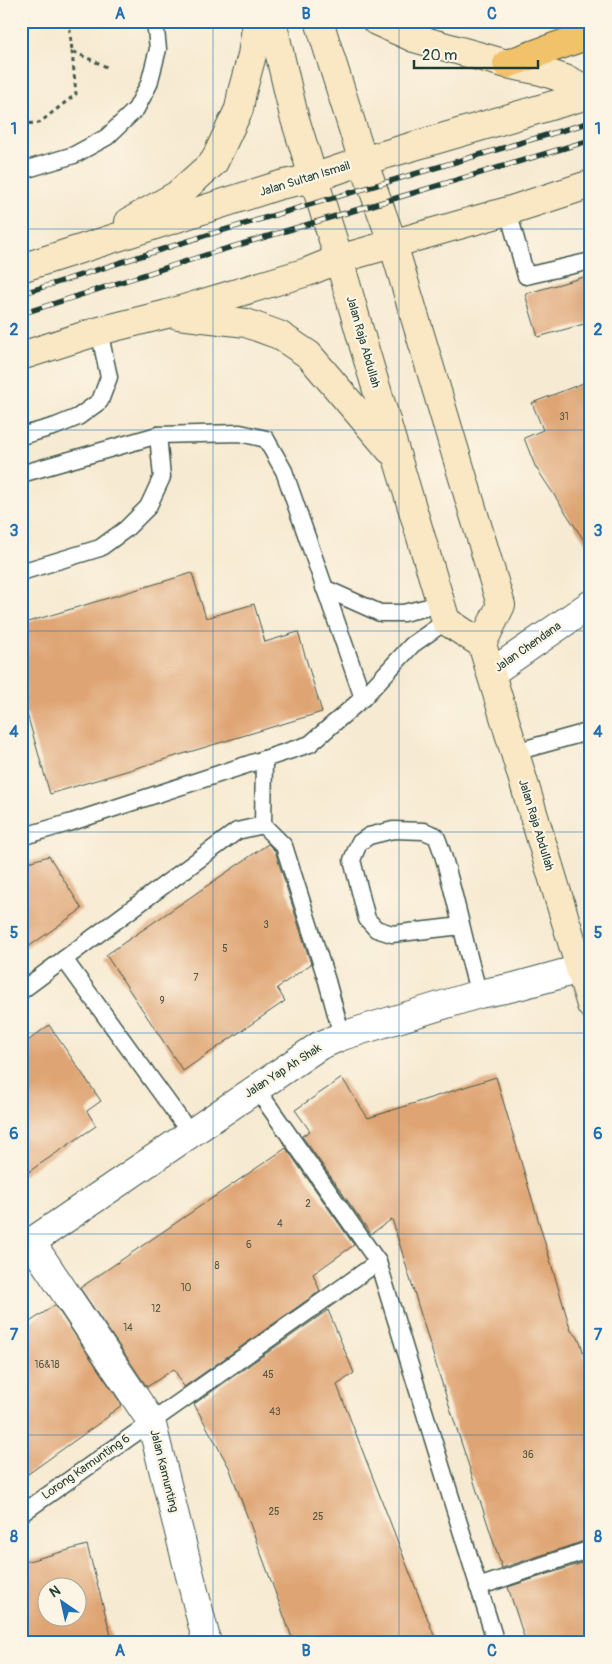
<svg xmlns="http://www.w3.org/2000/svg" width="612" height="1664" font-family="Pangolin,sans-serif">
	<rect width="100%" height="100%" fill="#fcf5e5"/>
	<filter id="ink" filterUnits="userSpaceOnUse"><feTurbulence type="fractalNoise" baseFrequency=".02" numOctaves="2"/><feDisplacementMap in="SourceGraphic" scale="10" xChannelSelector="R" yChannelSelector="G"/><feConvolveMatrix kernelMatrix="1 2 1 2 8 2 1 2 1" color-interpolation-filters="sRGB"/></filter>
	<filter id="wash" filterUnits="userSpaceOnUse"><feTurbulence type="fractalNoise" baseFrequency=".0096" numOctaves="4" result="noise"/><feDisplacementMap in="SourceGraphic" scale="20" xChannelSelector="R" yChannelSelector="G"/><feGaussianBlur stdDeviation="1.12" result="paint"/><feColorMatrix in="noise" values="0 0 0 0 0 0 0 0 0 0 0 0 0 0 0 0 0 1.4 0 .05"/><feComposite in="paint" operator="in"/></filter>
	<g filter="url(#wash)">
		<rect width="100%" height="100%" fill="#f7ead2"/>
		<g id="blocks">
			<g fill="#dfa473" fill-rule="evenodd">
				<polygon points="591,275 591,322 538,337 525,294"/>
				<polygon points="591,380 591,551 535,466 524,438 543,430 532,403"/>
				<polygon points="192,573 206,618 254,604 265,642 298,632 322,712 50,794 27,714 21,716 21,624"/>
				<polygon points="268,844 275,851 311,964 277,988 285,1001 183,1071 106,955"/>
				<polygon points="49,856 82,909 21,952 21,864"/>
				<polygon points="49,1025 101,1101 87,1111 96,1126 21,1177 21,1046"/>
				<polygon points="496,1077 571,1331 577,1336 581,1344 591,1381 591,1539 502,1568 438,1371 392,1219 371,1234 302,1136 310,1131 295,1110 342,1078 368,1118"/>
				<polygon points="286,1148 354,1245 313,1274 320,1291 184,1387 174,1369 147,1387 80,1288"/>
				<polygon points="55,1305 122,1405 108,1415 109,1416 21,1479 21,1328"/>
				<polygon points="328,1310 354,1373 337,1385 437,1643 294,1643 229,1467 194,1404"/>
				<path d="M 87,1545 L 113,1643 L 21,1643 L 21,1563 ZM 48,1586 L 78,1586 L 78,1616 L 48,1616 Z"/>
				<polygon points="591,1560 591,1643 526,1643 508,1587"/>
			</g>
		</g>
	</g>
	<g filter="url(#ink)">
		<use href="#blocks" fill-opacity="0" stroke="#3f574c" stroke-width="1"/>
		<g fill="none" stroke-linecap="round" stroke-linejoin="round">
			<defs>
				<g id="lane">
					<polyline points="21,171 74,155 107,137 136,109 149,84 158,49 155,21"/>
					<polyline points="508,211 526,276 591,261"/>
					<polyline points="21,436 56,426 78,417 100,401 109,377 99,331"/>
					<polyline points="21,474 158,435 240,433 266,439 284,471 363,698 310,744 72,822 21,837"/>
					<polyline points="21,572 100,548 126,529 148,507 162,477 158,435"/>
					<polyline points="324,588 380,613 403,613 441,604"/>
					<polyline points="363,698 412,645 446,621"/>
					<polyline points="515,752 591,731"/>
					<polyline points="263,825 264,759"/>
					<path d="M 461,926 L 392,934 L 376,929 L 367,919 L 352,860 L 359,843 L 369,836 L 393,830 L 424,831 L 436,836 C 444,854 448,873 453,892 C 462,926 469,961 479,994"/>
					<polyline points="64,959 190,1133"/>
					<polyline points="21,991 237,831 263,825 284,846 327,981 342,1036"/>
					<polyline points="256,1088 378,1262 496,1643"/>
					<polyline points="21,1514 378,1262"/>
					<polyline points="478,1587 591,1549"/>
				</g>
				<g id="street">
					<polyline points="491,673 591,604"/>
					<polyline points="31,1242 151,1421 207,1643"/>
					<polyline points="21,1249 319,1046 342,1036 479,994 514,987 580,969"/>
				</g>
				<g id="secondary">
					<polyline points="272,21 294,116 339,259 364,347 446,621 482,644 591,1005"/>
					<polyline points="319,21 363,161 393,244 501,605 482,644"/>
					<polyline points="376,21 414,38 507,64 541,71 568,80 591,92"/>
					<polyline points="129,222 177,195 214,162 239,109 242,92 252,55 257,21"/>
					<polyline points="21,268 280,185 313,178 363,161 591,94"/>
					<polyline points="178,315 246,323 279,335 309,355 390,450"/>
					<polyline points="21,356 99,331 167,314 307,272 339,259 508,211 591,184"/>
				</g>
				<polyline id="highway" points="507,64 591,34"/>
			</defs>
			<use href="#lane" stroke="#3f574c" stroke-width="19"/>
			<use href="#street" stroke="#3f574c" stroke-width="30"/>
			<use href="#secondary" stroke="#3f574c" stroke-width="30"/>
			<use href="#highway" stroke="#3f574c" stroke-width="30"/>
			<g stroke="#3f574c" stroke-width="3" stroke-dasharray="4 4" stroke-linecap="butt">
				<polyline points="69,21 72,51 109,68"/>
				<polyline points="21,124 39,123 76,94 72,51"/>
			</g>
			<use href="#lane" stroke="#fff" stroke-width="16"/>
			<use href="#street" stroke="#fff" stroke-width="28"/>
			<use href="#secondary" stroke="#fae7c3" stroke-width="28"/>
			<use href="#highway" stroke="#f2c26a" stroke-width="28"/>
			<defs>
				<g id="rail">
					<polyline points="21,294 207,235 591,122"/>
					<polyline points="21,314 215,252 591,140"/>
				</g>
			</defs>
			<use href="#rail" stroke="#1f3d34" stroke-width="5.5"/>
			<use href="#rail" stroke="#fcf5e5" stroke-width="4" stroke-dasharray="11" stroke-linecap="butt"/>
		</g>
	</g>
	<path fill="none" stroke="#1f6fb2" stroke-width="1" stroke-opacity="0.55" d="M 213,21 L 213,1643M 399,21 L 399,1643M 21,229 L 591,229M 21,430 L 591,430M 21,631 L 591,631M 21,832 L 591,832M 21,1033 L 591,1033M 21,1234 L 591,1234M 21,1435 L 591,1435"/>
	<g text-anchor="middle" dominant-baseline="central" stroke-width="4.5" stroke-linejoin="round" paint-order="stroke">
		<g font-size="10" fill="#4f5744">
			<text x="564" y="417">31</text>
			<text x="266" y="925">3</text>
			<text x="225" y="949">5</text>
			<text x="196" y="978">7</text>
			<text x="162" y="1001">9</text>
			<text x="308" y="1204">2</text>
			<text x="280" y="1224">4</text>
			<text x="249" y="1245">6</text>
			<text x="217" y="1266">8</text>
			<text x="186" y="1288">10</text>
			<text x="156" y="1309">12</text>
			<text x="128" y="1328">14</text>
			<text x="47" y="1365">16&amp;18</text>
			<text x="268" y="1375">45</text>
			<text x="275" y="1412">43</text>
			<text x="528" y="1455">36</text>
			<text x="274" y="1512">25</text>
			<text x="318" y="1517">25</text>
		</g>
		<g font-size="12" fill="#1f3d34" stroke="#fcf5e5">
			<text transform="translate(305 179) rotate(-17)">Jalan Sultan Ismail</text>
			<text transform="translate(363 342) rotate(74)">Jalan Raja Abdullah</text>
			<text transform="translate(528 647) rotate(-35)">Jalan Chendana</text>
			<text transform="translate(536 825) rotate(73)">Jalan Raja Abdullah</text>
			<text transform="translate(283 1071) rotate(-33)">Jalan Yap Ah Shak</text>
			<text transform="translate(86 1467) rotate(-35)">Lorong Kamunting 6</text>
			<text transform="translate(164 1471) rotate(76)">Jalan Kamunting</text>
		</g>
	</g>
	<rect width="612" height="1664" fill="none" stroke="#fcf5e5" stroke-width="55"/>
	<g transform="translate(62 1602) rotate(326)"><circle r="24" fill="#fcf5e5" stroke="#a4ab9e"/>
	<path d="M0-4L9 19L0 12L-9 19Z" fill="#1f6fb2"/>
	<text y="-8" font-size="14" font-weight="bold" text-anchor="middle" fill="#1f3d34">N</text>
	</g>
	<path d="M414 60v8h124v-8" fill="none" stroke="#1f3d34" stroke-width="2.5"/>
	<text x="422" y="60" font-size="15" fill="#1f3d34" stroke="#fcf5e5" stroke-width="4" paint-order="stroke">20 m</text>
	<rect x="28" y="28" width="556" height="1608" fill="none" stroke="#1f6fb2" stroke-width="2"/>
	<g font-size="16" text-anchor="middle" font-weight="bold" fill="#1f6fb2">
		<text x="120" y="19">A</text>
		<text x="306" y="19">B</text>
		<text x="492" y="19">C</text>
		<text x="14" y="134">1</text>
		<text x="598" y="134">1</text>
		<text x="14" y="335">2</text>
		<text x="598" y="335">2</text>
		<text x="14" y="536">3</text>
		<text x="598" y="536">3</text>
		<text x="14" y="737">4</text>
		<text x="598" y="737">4</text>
		<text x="14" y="938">5</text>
		<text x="598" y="938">5</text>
		<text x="14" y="1139">6</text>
		<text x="598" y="1139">6</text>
		<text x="14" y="1340">7</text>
		<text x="598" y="1340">7</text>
		<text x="14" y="1542">8</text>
		<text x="598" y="1542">8</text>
		<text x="120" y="1656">A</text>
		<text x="306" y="1656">B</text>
		<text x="492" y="1656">C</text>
	</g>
</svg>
